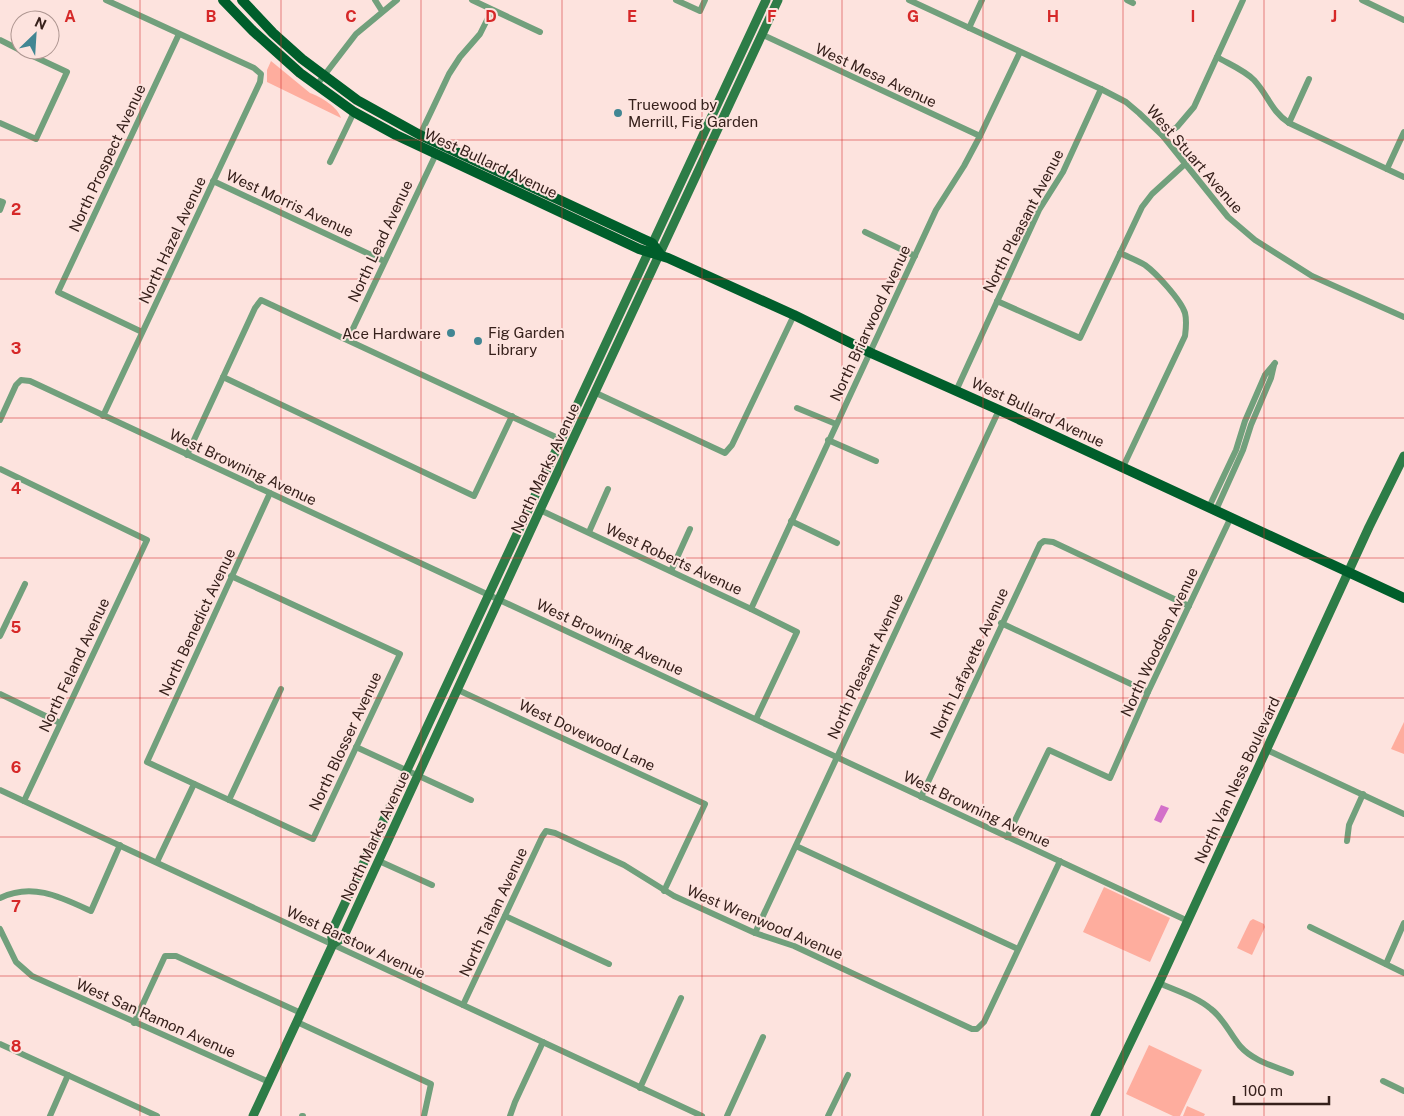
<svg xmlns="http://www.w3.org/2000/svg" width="1404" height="1116" font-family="'Public Sans',sans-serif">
	<rect width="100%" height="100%" fill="#fde3de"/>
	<g fill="#fead9e">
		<path d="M 271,61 L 310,93 C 321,97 338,107 341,118 L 267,82 L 267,70 Z"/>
		<polygon points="1404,722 1404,754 1391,749"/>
		<polygon points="1104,887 1170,918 1150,962 1083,932"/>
		<polygon points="1253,919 1264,924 1265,927 1252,955 1237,948 1250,921"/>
		<polygon points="1149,1045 1202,1070 1180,1116 1173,1116 1126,1094"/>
		<polygon points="1187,1106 1205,1114 1204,1116 1183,1116"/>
	</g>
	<polygon fill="#d370c9" points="1161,805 1169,808 1161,823 1154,820"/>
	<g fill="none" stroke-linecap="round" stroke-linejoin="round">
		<g stroke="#71a07c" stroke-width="6">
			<polyline points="375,0 382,11"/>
			<polyline points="472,0 540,32"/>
			<polyline points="676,0 700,11 705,0"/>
			<polyline points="909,0 1101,89 1126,102 1139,113 1163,136 1228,217 1255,240 1312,276 1404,317"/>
			<polyline points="1127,0 1133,3"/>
			<polyline points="1362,0 1404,20"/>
			<polyline points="969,28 982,0"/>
			<polyline points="763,35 980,136"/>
			<polyline points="0,40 20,50"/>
			<path d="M 1217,57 C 1229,64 1244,70 1254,80 C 1268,95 1271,111 1289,123 L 1404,177"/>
			<polyline points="316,86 356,34 397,0"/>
			<polyline points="0,123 36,139 67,72 20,50"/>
			<polyline points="1289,123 1309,79"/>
			<polyline points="420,135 449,74 460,57 480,34 492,10"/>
			<polyline points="1163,136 1177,127 1194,107 1243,0"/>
			<polyline points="330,162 354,112"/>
			<polyline points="1387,169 1404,132"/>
			<polyline points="213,181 384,261"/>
			<polyline points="0,201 3,202 0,210"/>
			<polyline points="865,232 915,256"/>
			<path d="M 1120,253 C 1128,257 1137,260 1145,265 C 1156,273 1181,300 1185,313 C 1187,321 1186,328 1185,336 L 1123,467"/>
			<polyline points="997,301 1080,338 1142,207 1152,194 1185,164"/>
			<polyline points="142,332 58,292 179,34"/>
			<polyline points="348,339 436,154"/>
			<polyline points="223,377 474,496 512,416"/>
			<polyline points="956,391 1039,210 1063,172 1101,89"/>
			<polyline points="596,393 725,453 732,445 794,315"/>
			<polyline points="797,408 836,424"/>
			<polyline points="103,416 260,82 261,74 254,68 106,0"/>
			<polyline points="0,420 16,385 21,380 30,381 1188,921"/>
			<polyline points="828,440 876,461"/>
			<polyline points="187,455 255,308 261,300 560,439"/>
			<polyline points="0,469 147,540 24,801"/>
			<polyline points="1209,507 1236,450 1245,421 1265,375 1275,363"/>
			<polyline points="540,510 751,609 797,632 756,719"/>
			<polyline points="1216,510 1243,450 1251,425 1271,378 1274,365"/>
			<polyline points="791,521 837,543"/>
			<polyline points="589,532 608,489"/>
			<polyline points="671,571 690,529"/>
			<polyline points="231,576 400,654 313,839 147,762 270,493"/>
			<polyline points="751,609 936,210 964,166 980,136 1020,52"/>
			<polyline points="1001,623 1148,692"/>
			<polyline points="0,636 25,584"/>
			<polyline points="458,690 705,804 664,891"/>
			<polyline points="0,694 60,723"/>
			<polyline points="356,747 471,800"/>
			<polyline points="1267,750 1404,814"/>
			<polyline points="0,790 702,1116"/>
			<polyline points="921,797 1040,544 1044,541 1053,542 1189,606"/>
			<polyline points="229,800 281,689"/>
			<polyline points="1007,837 1049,750 1110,778 1148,692 1231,517"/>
			<polyline points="1347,841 1349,825 1363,794"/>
			<polyline points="796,846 1018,949"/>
			<polyline points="379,861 432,885"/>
			<polyline points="157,862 194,784"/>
			<path d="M 0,898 C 32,882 61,897 91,911 L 120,845"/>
			<polyline points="505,916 609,964"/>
			<polyline points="1310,927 1404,973"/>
			<polyline points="0,929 16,962 32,976 269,1082"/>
			<polyline points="755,933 999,410"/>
			<polyline points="1386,964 1404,923"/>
			<path d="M 1159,983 C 1177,991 1197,997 1211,1009 C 1224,1019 1230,1034 1240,1046 C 1253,1061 1274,1066 1291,1073"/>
			<polyline points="463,1005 542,837 546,831 555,833 624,865 674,896 755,933 794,946 972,1029 977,1029 984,1022 1060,861"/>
			<polyline points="297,1022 431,1084 424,1116"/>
			<polyline points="134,1023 165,956 176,956 301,1013"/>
			<polyline points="0,1044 157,1116"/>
			<polyline points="1383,1081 1404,1091"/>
			<polyline points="640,1088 681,998"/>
			<polyline points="50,1116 68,1075"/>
			<polyline points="302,1116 303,1116"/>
			<polyline points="510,1116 515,1102 543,1042"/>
			<polyline points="727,1116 763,1037"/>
			<polyline points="828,1116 848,1075"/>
		</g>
		<g stroke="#2d7c47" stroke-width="9">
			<polyline points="333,944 331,933 766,0"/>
			<polyline points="253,1116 333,944 343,938 540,510 778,0"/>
			<polyline points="1095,1116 1159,983 1369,527 1404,456"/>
		</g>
		<g stroke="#005e2b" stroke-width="10">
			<polyline points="223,0 253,31 300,73 354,112 396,135 639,249 668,258 794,315 871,353 999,410 1404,598"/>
			<polyline points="242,0 273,33 302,59 357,100 420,135 643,239 652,243 660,254"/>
		</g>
	</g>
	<path fill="none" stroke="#d62828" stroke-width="1" stroke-opacity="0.55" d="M 140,0 L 140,1116M 281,0 L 281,1116M 421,0 L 421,1116M 562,0 L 562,1116M 702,0 L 702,1116M 842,0 L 842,1116M 983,0 L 983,1116M 1123,0 L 1123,1116M 1264,0 L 1264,1116M 0,140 L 1404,140M 0,279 L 1404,279M 0,418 L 1404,418M 0,558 L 1404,558M 0,698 L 1404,698M 0,837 L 1404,837M 0,976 L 1404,976"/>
	<g fill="#418693" stroke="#fde3de" stroke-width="2">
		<circle cx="618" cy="113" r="5"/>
		<circle cx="451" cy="333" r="5"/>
		<circle cx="478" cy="341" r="5"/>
	</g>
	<g text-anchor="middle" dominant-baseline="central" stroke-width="4" stroke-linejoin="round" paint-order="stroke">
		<g font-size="15" fill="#36201b" stroke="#fde3de">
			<text transform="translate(876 75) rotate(25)">West Mesa Avenue</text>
			<text transform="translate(107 158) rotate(-65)">North Prospect Avenue</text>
			<text transform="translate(1195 159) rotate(49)">West Stuart Avenue</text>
			<text transform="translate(491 163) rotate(25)">West Bullard Avenue</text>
			<text transform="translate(290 203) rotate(25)">West Morris Avenue</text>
			<text transform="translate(1023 221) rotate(-63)">North Pleasant Avenue</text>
			<text transform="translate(172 240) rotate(-65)">North Hazel Avenue</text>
			<text transform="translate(380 241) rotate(-65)">North Lead Avenue</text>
			<text transform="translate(870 323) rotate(-65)">North Briarwood Avenue</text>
			<text transform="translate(1038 412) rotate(25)">West Bullard Avenue</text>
			<text transform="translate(243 467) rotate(25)">West Browning Avenue</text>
			<text transform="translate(545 468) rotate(-65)">North Marks Avenue</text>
			<text transform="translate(674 559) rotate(25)">West Roberts Avenue</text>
			<text transform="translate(197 622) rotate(-65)">North Benedict Avenue</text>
			<text transform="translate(610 637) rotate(25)">West Browning Avenue</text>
			<text transform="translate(1159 642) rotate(-65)">North Woodson Avenue</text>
			<text transform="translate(969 663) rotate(-65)">North Lafayette Avenue</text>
			<text transform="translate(74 665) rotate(-65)">North Feland Avenue</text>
			<text transform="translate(865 666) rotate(-65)">North Pleasant Avenue</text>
			<text transform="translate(587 735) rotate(25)">West Dovewood Lane</text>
			<text transform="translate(345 741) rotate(-65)">North Blosser Avenue</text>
			<text transform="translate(1237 780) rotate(-65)">North Van Ness Boulevard</text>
			<text transform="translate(977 809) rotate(25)">West Browning Avenue</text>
			<text transform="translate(375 836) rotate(-65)">North Marks Avenue</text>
			<text transform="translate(493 912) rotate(-65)">North Tahan Avenue</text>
			<text transform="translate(765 922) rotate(23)">West Wrenwood Avenue</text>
			<text transform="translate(356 942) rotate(25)">West Barstow Avenue</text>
			<text transform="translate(156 1018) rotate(24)">West San Ramon Avenue</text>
		</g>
		<g font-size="15" fill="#36201b" stroke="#fde3de" text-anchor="start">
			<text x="628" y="104">Truewood by<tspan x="628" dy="17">Merrill, Fig Garden</tspan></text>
			<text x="488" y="332">Fig Garden<tspan x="488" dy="17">Library</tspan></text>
			<text x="441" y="333" text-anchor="end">Ace Hardware</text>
		</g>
	</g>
	<g font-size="16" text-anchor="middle" font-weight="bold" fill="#d62828" stroke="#fde3de" stroke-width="4" stroke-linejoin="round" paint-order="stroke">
		<text x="70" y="22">A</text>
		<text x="211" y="22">B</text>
		<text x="351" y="22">C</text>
		<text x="491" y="22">D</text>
		<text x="632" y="22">E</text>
		<text x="772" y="22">F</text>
		<text x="913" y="22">G</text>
		<text x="1053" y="22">H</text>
		<text x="1193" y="22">I</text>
		<text x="1334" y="22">J</text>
		<text x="16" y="215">2</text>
		<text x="16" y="354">3</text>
		<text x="16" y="494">4</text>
		<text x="16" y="633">5</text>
		<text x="16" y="773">6</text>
		<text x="16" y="912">7</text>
		<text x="16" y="1052">8</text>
	</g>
	<g transform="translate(35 35) rotate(25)"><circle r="24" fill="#fde3de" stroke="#ad9590"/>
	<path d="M0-4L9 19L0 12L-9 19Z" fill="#418693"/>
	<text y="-8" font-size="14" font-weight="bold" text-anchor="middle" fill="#36201b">N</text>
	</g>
	<path d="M1234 1096v8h95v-8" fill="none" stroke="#36201b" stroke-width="2.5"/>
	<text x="1242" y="1096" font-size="15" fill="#36201b" stroke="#fde3de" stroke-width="4" paint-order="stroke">100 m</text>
</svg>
